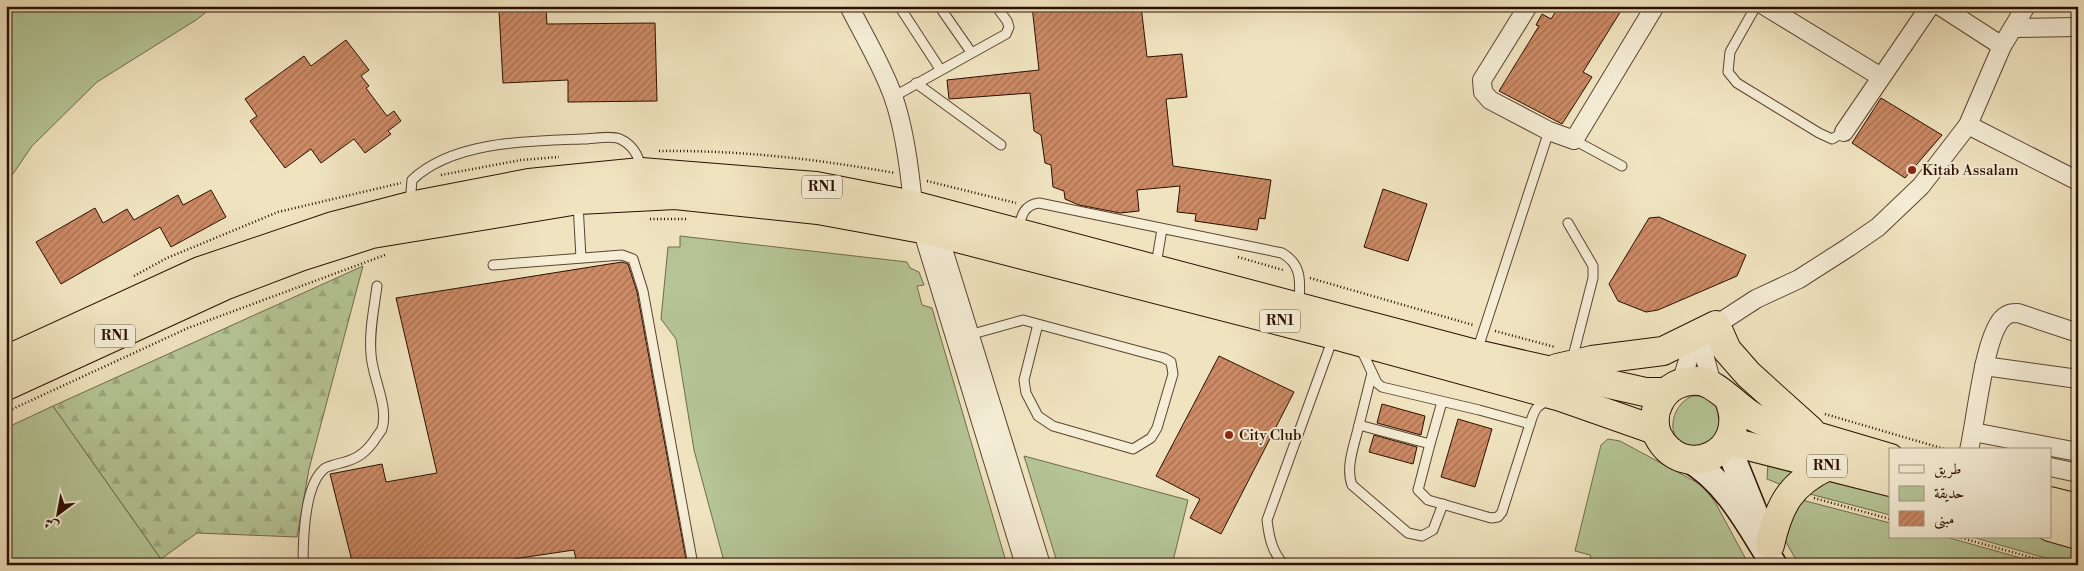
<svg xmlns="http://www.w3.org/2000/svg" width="2084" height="571" font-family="'Libre Bodoni',Amiri,serif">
	<defs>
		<pattern id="forest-firs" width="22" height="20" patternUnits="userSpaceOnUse" patternTransform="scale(1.25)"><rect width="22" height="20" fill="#b5c596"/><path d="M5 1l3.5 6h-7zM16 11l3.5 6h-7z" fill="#9ca880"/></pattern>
		<pattern id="building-hatch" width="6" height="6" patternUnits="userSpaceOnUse" patternTransform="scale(1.25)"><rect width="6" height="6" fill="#cc8a65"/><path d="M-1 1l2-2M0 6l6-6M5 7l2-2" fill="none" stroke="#a66f51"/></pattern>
	</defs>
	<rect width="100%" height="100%" fill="#f0e4c0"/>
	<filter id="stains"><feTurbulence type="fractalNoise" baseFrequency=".004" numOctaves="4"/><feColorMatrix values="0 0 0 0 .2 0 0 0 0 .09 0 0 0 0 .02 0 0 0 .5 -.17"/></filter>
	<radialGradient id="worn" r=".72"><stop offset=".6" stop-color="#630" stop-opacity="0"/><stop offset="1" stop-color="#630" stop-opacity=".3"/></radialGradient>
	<g fill="#b5c596" stroke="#706a4b">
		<polygon points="6,6 214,6 196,20 97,82 32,146 6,184"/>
		<polygon points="680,236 907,262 910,268 919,272 924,285 917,286 922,305 932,308 1007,565 725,565 694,450 676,339 661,319 668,247 680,247"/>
		<path d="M 1692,396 C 1716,395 1717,406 1723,426 L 1708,445 C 1703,446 1697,447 1692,447 C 1664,443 1669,406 1692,396 Z"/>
		<polygon points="53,406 161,559 164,565 6,565 6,428"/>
		<polygon points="1608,439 1620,441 1698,483 1706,490 1715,502 1749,565 1593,565 1590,555 1575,551 1601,445"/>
		<polygon points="1024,456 1188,500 1172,565 1058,565"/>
		<polygon points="1768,464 1805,473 1789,488 1767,479"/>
		<polygon points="1820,478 1890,494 1890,515 1806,493"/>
		<polygon points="1802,500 1890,523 1890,537 1946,537 2046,565 1799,565 1782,535"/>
		<polygon points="1972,537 2049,537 2078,549 2078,565 2070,565"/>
	</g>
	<polygon fill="url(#forest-firs)" stroke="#706a4b" points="363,266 309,469 297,537 197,533 161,559 53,406"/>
	<g fill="url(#building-hatch)" stroke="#2b0f00">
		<polygon points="1032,6 1141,6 1147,57 1182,54 1187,97 1166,99 1173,166 1271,180 1265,219 1259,218 1257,230 1195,221 1196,214 1177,212 1180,186 1137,190 1139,211 1120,213 1079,205 1065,199 1064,191 1053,187 1051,165 1045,163 1041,135 1034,131 1030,93 949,99 947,80 1039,70"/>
		<polygon points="1559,6 1624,6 1583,72 1592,77 1562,124 1499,91 1539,26 1536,25 1542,14 1551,19"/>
		<polygon points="546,9 547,24 655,23 657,101 568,102 568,80 503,83 499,11"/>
		<polygon points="346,40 369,70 361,76 369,86 366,88 387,116 394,111 401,121 388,131 391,134 365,153 354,139 321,163 311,149 285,168 250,121 257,116 245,99 304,56 311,66"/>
		<polygon points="1881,98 1942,135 1905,178 1852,143"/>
		<polygon points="1383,189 1427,204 1408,261 1364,247"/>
		<polygon points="211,190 226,217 171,247 160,227 61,284 36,242 95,208 103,223 127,209 134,220 178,195 183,205"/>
		<polygon points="1659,217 1746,255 1737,276 1658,310 1646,312 1618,301 1609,284 1649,218"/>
		<polygon points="622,262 628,264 637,292 687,565 577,565 574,550 473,565 353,565 330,474 382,464 386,482 437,473 396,298"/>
		<polygon points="1219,356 1294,392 1221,534 1190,518 1200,499 1156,476"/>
		<polygon points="1382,404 1425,416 1421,435 1377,423"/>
		<polygon points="1458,419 1492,429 1475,487 1441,477"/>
		<polygon points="1374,435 1417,447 1413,464 1369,452"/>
	</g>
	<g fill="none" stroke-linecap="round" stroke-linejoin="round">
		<defs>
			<g id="lane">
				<polyline points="899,6 940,69"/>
				<polyline points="939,6 971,52"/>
				<polyline points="1756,6 1730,52 1728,72 1737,83 1819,133 1832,139 1844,132"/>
				<polyline points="916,83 1001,145"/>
				<polyline points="893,97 1006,34 1009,27 1007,21 996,6"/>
				<polyline points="1574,140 1622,166"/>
				<path d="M 410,204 L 412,180 C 453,141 529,141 582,139 C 593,139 611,135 620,139 C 633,145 639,156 641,169"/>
				<polyline points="578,204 581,258"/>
				<polyline points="1568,223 1593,266 1593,278 1572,360"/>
				<path d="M 1018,231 C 1021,217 1023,205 1039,203 L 1282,253 C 1303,265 1300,283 1299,305"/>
				<polyline points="493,265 622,255 633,259 643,291 693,565"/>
				<polyline points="1156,265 1162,229"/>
				<polyline points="969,335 1023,320 1164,358 1171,362 1173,374 1157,428 1151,438 1133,449 1053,426 1038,416 1026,393 1024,380 1038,324"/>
				<path d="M 1360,347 L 1377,383 L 1382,387 L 1479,410 L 1530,424 C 1534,412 1535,405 1549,401"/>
				<polyline points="1477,351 1549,131"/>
				<polyline points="1372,373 1359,425 1430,444 1442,402"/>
				<path d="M 1359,425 C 1355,443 1345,467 1352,485 L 1408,533 L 1422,536 L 1433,530 L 1443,504"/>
				<polyline points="1430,444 1418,490 1428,500 1491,518 1498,517 1502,512 1530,424"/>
				<path d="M 303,565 C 303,541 304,487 323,470 C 326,466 332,466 337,464 C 354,460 363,456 374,441 C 376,437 380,433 382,429 C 389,406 372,377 371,354 C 369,331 374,309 377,286"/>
				<path d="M 1284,565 C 1272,552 1269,537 1267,520 L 1333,338"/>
			</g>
			<g id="street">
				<path d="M 849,6 C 864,36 882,65 893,96 C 904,127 910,172 913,205"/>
				<polyline points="1528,6 1482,80 1483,92 1490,100 1549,131 1574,140 1655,6"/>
				<polyline points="1765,6 1881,77"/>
				<polyline points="1940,6 2002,46"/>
				<polyline points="2013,28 2078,27"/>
				<polyline points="1968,125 2078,181"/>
				<polyline points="1844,132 1930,6"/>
				<polyline points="922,229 1025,565"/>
				<polyline points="938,233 1041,565"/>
				<polyline points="1705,339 1705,358 1712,384"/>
				<polyline points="1984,366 2078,379"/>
				<polyline points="1681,383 1689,357 1716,325 1756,299 1799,279 1849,247 1878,227 1921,186 1968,125 2002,46 2026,6"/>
				<polyline points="1973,432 2078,452"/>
				<path d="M 1969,450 C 1976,422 1984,333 2004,317 C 2009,313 2012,313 2018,313 L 2078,333"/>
				<polyline points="2050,467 2078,473"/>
			</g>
			<g id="secondary">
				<polyline points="1727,444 1756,516"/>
				<path d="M 1688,459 C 1728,482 1750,527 1774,565"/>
			</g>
			<g id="highway">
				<polyline points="6,360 200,271 333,226 410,206 529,183 641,172 816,186 913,205 1476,354 1645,392 1666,392"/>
				<polyline points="1557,368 1592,360 1663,351 1716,325 1727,350 1748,374 1810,430"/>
				<polyline points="6,386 224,286 300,257 372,234 578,200 675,195 818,210 922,229 1334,335 1561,397 1655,430"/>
				<path d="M 1729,400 C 1751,453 1683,484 1658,436 C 1653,426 1654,412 1659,403 C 1666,387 1683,379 1700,381 C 1716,383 1737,407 1752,416 C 1763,423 1779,426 1792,429 C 1825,439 1857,448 1890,458"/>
				<polyline points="1728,441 1890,482"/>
				<polyline points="2050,501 2078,508"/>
				<polyline points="2050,527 2078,535"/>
				<path d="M 1770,545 C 1779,505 1790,484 1828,466"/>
			</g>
		</defs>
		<use href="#lane" stroke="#5c4430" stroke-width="11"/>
		<use href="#street" stroke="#5c4430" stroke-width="20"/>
		<use href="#secondary" stroke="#2b0f00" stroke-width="28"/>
		<use href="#highway" stroke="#2b0f00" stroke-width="30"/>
		<g stroke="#2b0f00" stroke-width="2.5" stroke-dasharray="1 2.5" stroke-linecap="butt">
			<path d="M 659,151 C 740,150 816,159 895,173"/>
			<polyline points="441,175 521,160 559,157"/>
			<polyline points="927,181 1016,203"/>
			<polyline points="650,219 687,219"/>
			<polyline points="1238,257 1283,270"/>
			<polyline points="134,276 167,258 278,212 401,183"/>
			<polyline points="1310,278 1473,325"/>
			<polyline points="1495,331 1555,347"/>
			<polyline points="6,412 188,328 385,255"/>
			<polyline points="1825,414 1948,450"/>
			<polyline points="1814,498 1890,519"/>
			<polyline points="1958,537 2059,565"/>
		</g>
		<use href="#lane" stroke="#f5edd6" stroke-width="9"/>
		<use href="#street" stroke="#f5edd6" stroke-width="18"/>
		<use href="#secondary" stroke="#f5edd6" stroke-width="25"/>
		<use href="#highway" stroke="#f0e4c0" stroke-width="28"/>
	</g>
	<g fill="#8f2418" stroke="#f5edd6" stroke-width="2">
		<circle cx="1912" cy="170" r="5"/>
		<circle cx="1229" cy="435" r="5"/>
	</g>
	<g text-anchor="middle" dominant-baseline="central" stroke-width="4" stroke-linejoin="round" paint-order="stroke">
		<g fill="#f5edd6" stroke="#685240" stroke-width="1">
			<rect x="802" y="175.5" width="40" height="23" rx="4"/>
			<rect x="1260" y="309.5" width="40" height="23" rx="4"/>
			<rect x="95" y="324.5" width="40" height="23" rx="4"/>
			<rect x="1807" y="454.5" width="40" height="23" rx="4"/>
		</g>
		<g font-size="14" font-weight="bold" fill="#2b0f00">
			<text x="822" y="187">RN1</text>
			<text x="1280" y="321">RN1</text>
			<text x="115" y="336">RN1</text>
			<text x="1827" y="466">RN1</text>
		</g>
		<g font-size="15" fill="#2b0f00" stroke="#f5edd6" text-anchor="start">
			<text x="1922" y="170">Kitab Assalam</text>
			<text x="1239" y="435">City Club</text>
		</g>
	</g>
	<rect width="2084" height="571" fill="none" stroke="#f0e4c0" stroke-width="25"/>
	<rect x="8" y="8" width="2069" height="556" fill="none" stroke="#2b0f00" stroke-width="2.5"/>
	<rect x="12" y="12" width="2059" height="546" fill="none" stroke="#2b0f00"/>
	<rect x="1889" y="448" width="162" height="90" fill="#f5edd6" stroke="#a49480"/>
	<rect x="1899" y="465" width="25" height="8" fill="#f5edd6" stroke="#a49480"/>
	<text x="1934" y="474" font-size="15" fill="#2b0f00">طريق</text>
	<rect x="1899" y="486" width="25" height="15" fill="#b5c596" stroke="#a49480"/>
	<text x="1934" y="498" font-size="15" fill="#2b0f00">حديقة</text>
	<rect x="1899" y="511" width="25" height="15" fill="url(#building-hatch)" stroke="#a49480"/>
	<text x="1934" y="524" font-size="15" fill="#2b0f00">مبنى</text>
	<g transform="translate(58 514) rotate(212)" stroke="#f5edd6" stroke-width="4" paint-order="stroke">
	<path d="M0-4L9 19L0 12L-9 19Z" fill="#2b0f00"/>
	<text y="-8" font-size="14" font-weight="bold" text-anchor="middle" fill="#2b0f00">ش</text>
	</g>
	<rect width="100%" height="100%" filter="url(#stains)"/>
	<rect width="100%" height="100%" fill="url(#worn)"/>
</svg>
